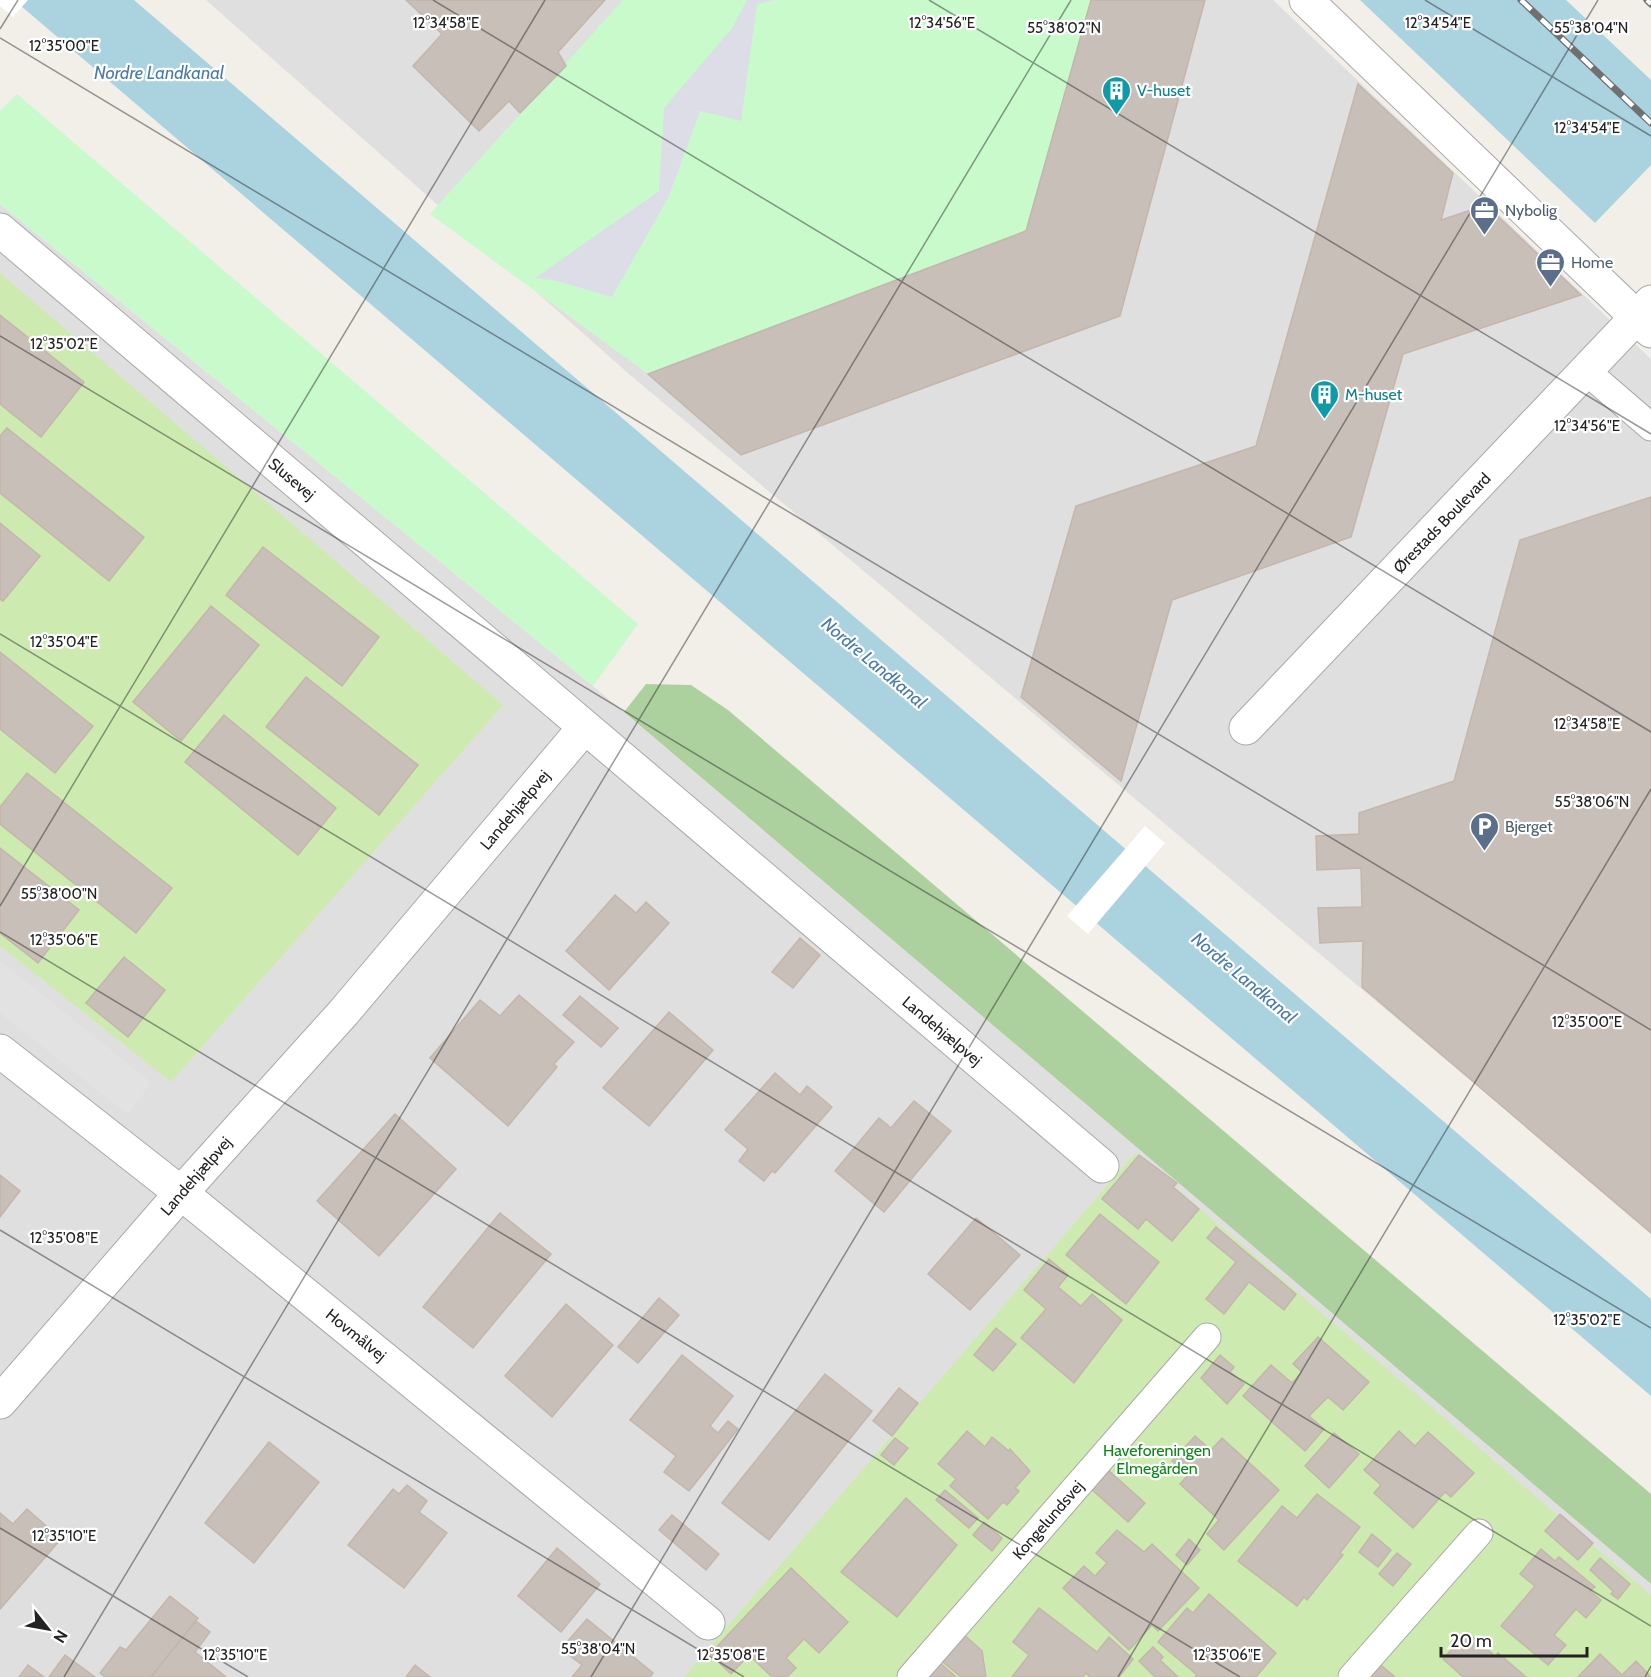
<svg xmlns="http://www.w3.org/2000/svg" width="1651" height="1677" font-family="Cabin,sans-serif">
	<rect width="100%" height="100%" fill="#f2efe9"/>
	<g fill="#e0dfdf">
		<polygon points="206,0 1273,0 1651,359 1651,1232 629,374"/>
		<polygon points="0,204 593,686 1651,1584 1651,1677 0,1677"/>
	</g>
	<g fill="#cdebb0">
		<polygon points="0,273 503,705 171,1082 0,946"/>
		<polygon points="1135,1153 1651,1595 1651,1677 684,1677"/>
	</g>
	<polygon fill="#add19e" points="646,684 691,685 728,710 1651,1494 1651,1584 624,712"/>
	<g fill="#c8facc">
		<polygon points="623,0 1091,0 1026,231 648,374 430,214"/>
		<polygon points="17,94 638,624 593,686 0,204 0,111"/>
	</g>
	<polygon fill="#e2e2e2" points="0,961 151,1082 128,1115 0,1013"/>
	<polygon fill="#dddde8" points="747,0 775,0 757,4 741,121 700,111 668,198 612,297 557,281 535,278 659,191 664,108 732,28"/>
	<g fill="#aad3df">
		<polygon points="14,0 134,0 1651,1299 1651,1396"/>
		<polygon points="1360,0 1566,0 1651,80 1651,165 1595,223"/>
	</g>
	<g fill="#fff">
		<polygon points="0,0 28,0 13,17 0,6"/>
		<polygon points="1145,826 1165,843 1088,934 1067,916"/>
	</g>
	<g fill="#c7bfb8" stroke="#c4b6ab" stroke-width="1.5">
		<polygon points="406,0 605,0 558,52 566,66 520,113 509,101 479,131 413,66 442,34"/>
		<polygon points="1091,0 1205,0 1120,316 741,455 648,374 1026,231"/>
		<polygon points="1358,84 1453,173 1441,220 1486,205 1581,295 1403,354 1351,537 1172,600 1121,781 1021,697 1076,506 1256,446"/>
		<polygon points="0,315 84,382 41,437 0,404"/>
		<polygon points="7,428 144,537 109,581 0,493 0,436"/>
		<polygon points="1651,497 1651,1233 1362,987 1363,941 1320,943 1318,908 1362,907 1361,868 1317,870 1316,836 1359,834 1359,813 1454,781 1520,540"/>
		<polygon points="0,523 40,556 3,601 0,599"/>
		<polygon points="263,547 379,637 342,686 226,595"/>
		<polygon points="211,606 259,645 181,741 133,702"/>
		<polygon points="0,652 93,726 55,773 0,729"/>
		<polygon points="306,677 418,765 379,815 266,727"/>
		<polygon points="224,715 336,808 298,855 185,762"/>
		<polygon points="27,773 172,888 136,933 0,824 0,807"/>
		<polygon points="0,848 79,910 38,963 0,933"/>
		<polygon points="615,895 636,913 646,902 669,923 609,990 566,951"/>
		<polygon points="800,938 820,955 793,988 772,972"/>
		<polygon points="124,957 165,990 128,1037 86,1003"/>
		<polygon points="519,995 574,1042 554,1064 557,1067 508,1126 430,1058 480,1000 500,1016"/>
		<polygon points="580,996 618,1028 601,1047 563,1015"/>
		<polygon points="669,1012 713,1050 649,1126 603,1088"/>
		<polygon points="775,1073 800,1095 807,1086 832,1107 775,1173 772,1171 764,1181 739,1161 748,1149 725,1130"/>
		<polygon points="914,1101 951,1131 884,1212 835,1171 879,1118 891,1128"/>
		<polygon points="395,1114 456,1169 379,1256 317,1201"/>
		<polygon points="1139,1155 1177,1183 1173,1187 1199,1209 1172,1241 1146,1219 1138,1229 1102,1199"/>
		<polygon points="0,1175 20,1191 0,1217"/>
		<polygon points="500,1213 551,1254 473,1348 423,1307"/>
		<polygon points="1100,1214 1159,1262 1126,1304 1066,1255"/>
		<polygon points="976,1218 1020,1255 970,1310 928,1274"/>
		<polygon points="1216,1227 1296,1294 1284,1310 1249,1282 1224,1314 1206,1299 1236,1262 1207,1238"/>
		<polygon points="1049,1259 1068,1275 1058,1287 1081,1306 1092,1294 1122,1320 1074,1383 1021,1338 1046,1309 1024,1290"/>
		<polygon points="659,1298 679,1315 638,1363 618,1347"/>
		<polygon points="566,1304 613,1345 552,1417 505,1376"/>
		<polygon points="996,1328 1016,1344 993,1371 974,1355"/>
		<polygon points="1318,1337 1369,1382 1343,1410 1328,1397 1309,1416 1324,1429 1305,1451 1243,1396 1271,1365 1292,1383 1302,1372 1293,1364"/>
		<polygon points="682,1355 733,1396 710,1426 718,1433 728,1421 738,1429 689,1491 664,1472 676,1456 630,1420"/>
		<polygon points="1220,1355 1234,1367 1230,1372 1244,1384 1227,1404 1201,1378"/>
		<polygon points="825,1374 872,1411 769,1540 722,1503"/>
		<polygon points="899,1388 918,1403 892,1436 873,1421"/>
		<polygon points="967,1431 985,1447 992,1437 1009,1451 1010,1449 1030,1471 1015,1488 1019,1491 1007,1505 1003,1502 988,1519 950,1486 956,1479 938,1464"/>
		<polygon points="1399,1431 1415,1446 1428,1432 1474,1473 1451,1497 1445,1492 1413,1528 1374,1493 1381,1485 1364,1470"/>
		<polygon points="1334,1433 1359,1454 1329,1488 1305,1466"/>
		<polygon points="1195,1436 1211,1450 1222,1438 1279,1490 1224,1550 1207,1534 1219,1520 1180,1484 1188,1475 1172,1461"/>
		<polygon points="895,1438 908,1448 894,1465 881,1455"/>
		<polygon points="269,1442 319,1482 254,1563 205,1523"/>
		<polygon points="1107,1469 1145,1503 1128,1522 1090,1488"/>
		<polygon points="407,1485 427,1501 419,1512 447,1533 404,1588 348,1545 393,1489 399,1494"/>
		<polygon points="945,1490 978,1518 969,1528 936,1500"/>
		<polygon points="1317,1494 1360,1527 1340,1553 1343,1555 1307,1600 1304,1597 1297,1606 1238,1561 1282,1506 1297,1518"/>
		<polygon points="906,1498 957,1545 897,1617 841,1572"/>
		<polygon points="27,1509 61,1539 0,1609 0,1513 13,1524"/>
		<polygon points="1560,1514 1593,1543 1578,1560 1545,1531"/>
		<polygon points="672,1515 719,1554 706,1570 659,1530"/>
		<polygon points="984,1522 1002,1538 992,1551 973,1535"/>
		<polygon points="1117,1530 1144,1552 1152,1544 1199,1588 1158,1631 1152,1625 1129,1650 1063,1588 1084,1566 1095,1576 1107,1563 1096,1553"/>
		<polygon points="1372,1534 1391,1550 1378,1567 1359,1552"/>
		<polygon points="1189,1539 1200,1550 1187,1565 1176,1555"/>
		<polygon points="557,1548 600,1584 561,1632 518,1596"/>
		<polygon points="1541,1549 1555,1561 1559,1557 1595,1587 1590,1591 1601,1600 1586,1618 1576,1609 1554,1635 1566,1645 1548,1665 1501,1626 1535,1586 1520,1574"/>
		<polygon points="1397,1553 1411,1564 1393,1586 1379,1574"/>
		<polygon points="1600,1558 1630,1584 1618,1599 1611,1594 1613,1591 1590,1570"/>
		<polygon points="791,1568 848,1622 819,1653 804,1639 786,1658 796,1668 787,1677 772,1677 749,1655 731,1674 710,1654"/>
		<polygon points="1209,1594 1276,1653 1256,1677 1195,1677 1197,1675 1158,1642 1187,1608 1193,1613"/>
		<polygon points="170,1596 198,1618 151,1677 105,1677 100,1673 120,1647 126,1650"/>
		<polygon points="1039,1608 1097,1652 1109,1637 1133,1659 1119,1677 1090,1677 1086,1673 1083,1677 1012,1677 1029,1655 1013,1642"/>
		<polygon points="587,1619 653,1673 650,1677 572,1677 582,1665 561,1649"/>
		<polygon points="196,1621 210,1632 195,1652 226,1677 151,1677"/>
		<polygon points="961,1632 982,1651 986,1677 961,1677 938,1658"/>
		<polygon points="1467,1632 1495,1656 1498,1653 1526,1677 1463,1677 1443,1659"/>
		<polygon points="1153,1647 1163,1657 1160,1660 1178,1677 1155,1677 1139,1661"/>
		<polygon points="1600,1654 1622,1675 1636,1661 1651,1677 1578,1677"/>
		<polygon points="65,1655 95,1677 49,1677"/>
		<polygon points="1376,1661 1395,1677 1363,1677"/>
		<polygon points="939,1662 956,1677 926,1677"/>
		<polygon points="28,1665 44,1677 19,1677"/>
		<polygon points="415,1665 430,1677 406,1677"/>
	</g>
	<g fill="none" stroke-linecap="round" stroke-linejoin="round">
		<defs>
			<g id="service">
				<polyline points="1586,371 1651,427"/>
				<polyline points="911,1677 1207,1337"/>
				<polyline points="1352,1677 1479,1533"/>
			</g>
			<g id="minor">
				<polyline points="1306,0 1651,331"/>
				<polyline points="0,230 1102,1166"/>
				<polyline points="1246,728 1651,302"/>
				<polyline points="0,1051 181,1193 708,1623"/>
				<polyline points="0,1402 181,1193 344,1012 584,728"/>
			</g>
		</defs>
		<use href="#service" stroke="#a9a9a9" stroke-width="29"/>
		<use href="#minor" stroke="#a9a9a9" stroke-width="35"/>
		<use href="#service" stroke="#fff" stroke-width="27"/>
		<use href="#minor" stroke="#fff" stroke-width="33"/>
		<defs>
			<g id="rail">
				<polyline points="1521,0 1651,123"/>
				<polyline points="1647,0 1651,4"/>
			</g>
		</defs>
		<use href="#rail" stroke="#707070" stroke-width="7"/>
		<use href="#rail" stroke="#fff" stroke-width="4.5" stroke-dasharray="14" stroke-linecap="butt"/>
	</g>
	<path fill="none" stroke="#222" stroke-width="1.5" stroke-opacity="0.45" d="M 433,0 L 1651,732M 929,0 L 1651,434M 1425,0 L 1651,136M 0,29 L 18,0M 0,38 L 1651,1030M 0,336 L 1651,1328M 0,634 L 1651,1626M 0,906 L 545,0M 0,932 L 1240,1677M 0,1230 L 744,1677M 0,1528 L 248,1677M 64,1677 L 1071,0M 591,1677 L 1598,0M 1118,1677 L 1651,789M 1645,1677 L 1651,1666"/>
	<defs>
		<symbol id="building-pin" viewBox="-11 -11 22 30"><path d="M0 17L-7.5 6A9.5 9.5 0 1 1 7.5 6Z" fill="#0f9aa8" stroke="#fff"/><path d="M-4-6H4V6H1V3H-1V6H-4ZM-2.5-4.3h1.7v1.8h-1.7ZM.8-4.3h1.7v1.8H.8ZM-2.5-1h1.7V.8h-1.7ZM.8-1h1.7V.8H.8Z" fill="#fff"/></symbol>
		<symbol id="office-pin" viewBox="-11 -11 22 30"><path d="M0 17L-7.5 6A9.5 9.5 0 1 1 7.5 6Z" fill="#5c6f8a" stroke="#fff"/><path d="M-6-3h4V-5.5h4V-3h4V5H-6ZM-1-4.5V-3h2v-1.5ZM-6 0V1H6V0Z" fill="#fff"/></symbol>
		<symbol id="parking-pin" viewBox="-11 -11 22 30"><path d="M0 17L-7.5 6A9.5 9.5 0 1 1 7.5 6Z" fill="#5c6f8a" stroke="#fff"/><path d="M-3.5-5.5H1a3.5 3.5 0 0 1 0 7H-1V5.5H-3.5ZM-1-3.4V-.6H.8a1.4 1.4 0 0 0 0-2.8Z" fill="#fff"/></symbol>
	</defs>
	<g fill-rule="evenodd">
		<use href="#building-pin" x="1100" y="74" width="33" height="45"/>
		<use href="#office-pin" x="1468" y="194" width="33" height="45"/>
		<use href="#office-pin" x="1534" y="246" width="33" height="45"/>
		<use href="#building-pin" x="1308" y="378" width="33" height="45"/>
		<use href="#parking-pin" x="1468" y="810" width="33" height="45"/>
	</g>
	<g text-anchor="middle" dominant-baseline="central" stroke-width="4.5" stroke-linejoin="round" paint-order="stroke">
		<g font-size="16" fill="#0d838f" stroke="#fff" text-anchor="start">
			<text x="1137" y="90">V-huset</text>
			<text x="1345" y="394">M-huset</text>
		</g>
		<g font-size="16" fill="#4e5e75" stroke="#fff" text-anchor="start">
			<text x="1505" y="210">Nybolig</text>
			<text x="1571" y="262">Home</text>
			<text x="1505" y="826">Bjerget</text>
		</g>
		<g font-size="16" fill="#222" stroke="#fff">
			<text transform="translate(292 479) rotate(40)">Slusevej</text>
			<text transform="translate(1442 523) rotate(-46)">Ørestads Boulevard</text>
			<text transform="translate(515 810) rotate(-50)">Landehjælpvej</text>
			<text transform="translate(942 1031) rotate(40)">Landehjælpvej</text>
			<text transform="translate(196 1176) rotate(-49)">Landehjælpvej</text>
			<text transform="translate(356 1335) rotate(39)">Hovmålvej</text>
			<text transform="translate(1048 1520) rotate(-49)">Kongelundsvej</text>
		</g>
		<g font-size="16" fill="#0c8416" stroke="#fff">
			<text x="1157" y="1450">Haveforeningen<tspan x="1157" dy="18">Elmegården</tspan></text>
		</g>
		<g font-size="18" font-style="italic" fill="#4a7aab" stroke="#fff">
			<text x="159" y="73">Nordre Landkanal</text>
			<text transform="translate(874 663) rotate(40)">Nordre Landkanal</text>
			<text transform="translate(1244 978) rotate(40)">Nordre Landkanal</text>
		</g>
	</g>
	<g font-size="15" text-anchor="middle" fill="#222" stroke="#fff" stroke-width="4.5" stroke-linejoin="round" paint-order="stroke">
		<text x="446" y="28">12°34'58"E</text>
		<text x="942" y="28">12°34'56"E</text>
		<text x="1438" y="28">12°34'54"E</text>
		<text x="1064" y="33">55°38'02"N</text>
		<text x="1591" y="33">55°38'04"N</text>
		<text x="64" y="51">12°35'00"E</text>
		<text x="1587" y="133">12°34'54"E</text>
		<text x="64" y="349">12°35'02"E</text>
		<text x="1587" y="431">12°34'56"E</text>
		<text x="64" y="647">12°35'04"E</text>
		<text x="1587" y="729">12°34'58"E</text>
		<text x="1592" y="807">55°38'06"N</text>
		<text x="59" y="899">55°38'00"N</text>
		<text x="64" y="945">12°35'06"E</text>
		<text x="1587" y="1027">12°35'00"E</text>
		<text x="64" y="1243">12°35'08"E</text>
		<text x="1587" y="1325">12°35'02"E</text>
		<text x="64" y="1541">12°35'10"E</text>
		<text x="598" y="1654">55°38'04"N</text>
		<text x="235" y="1660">12°35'10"E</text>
		<text x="731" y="1660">12°35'08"E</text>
		<text x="1227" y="1660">12°35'06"E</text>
	</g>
	<g transform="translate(48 1629) rotate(121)" stroke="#ffffff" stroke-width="4.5" paint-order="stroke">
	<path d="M0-4.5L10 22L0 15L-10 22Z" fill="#222222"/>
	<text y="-9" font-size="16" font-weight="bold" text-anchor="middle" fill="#222222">N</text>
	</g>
	<path d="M1441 1647v9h146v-9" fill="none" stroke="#222222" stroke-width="3"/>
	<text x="1450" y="1647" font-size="18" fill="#222222" stroke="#ffffff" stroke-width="4.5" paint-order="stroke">20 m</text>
</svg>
